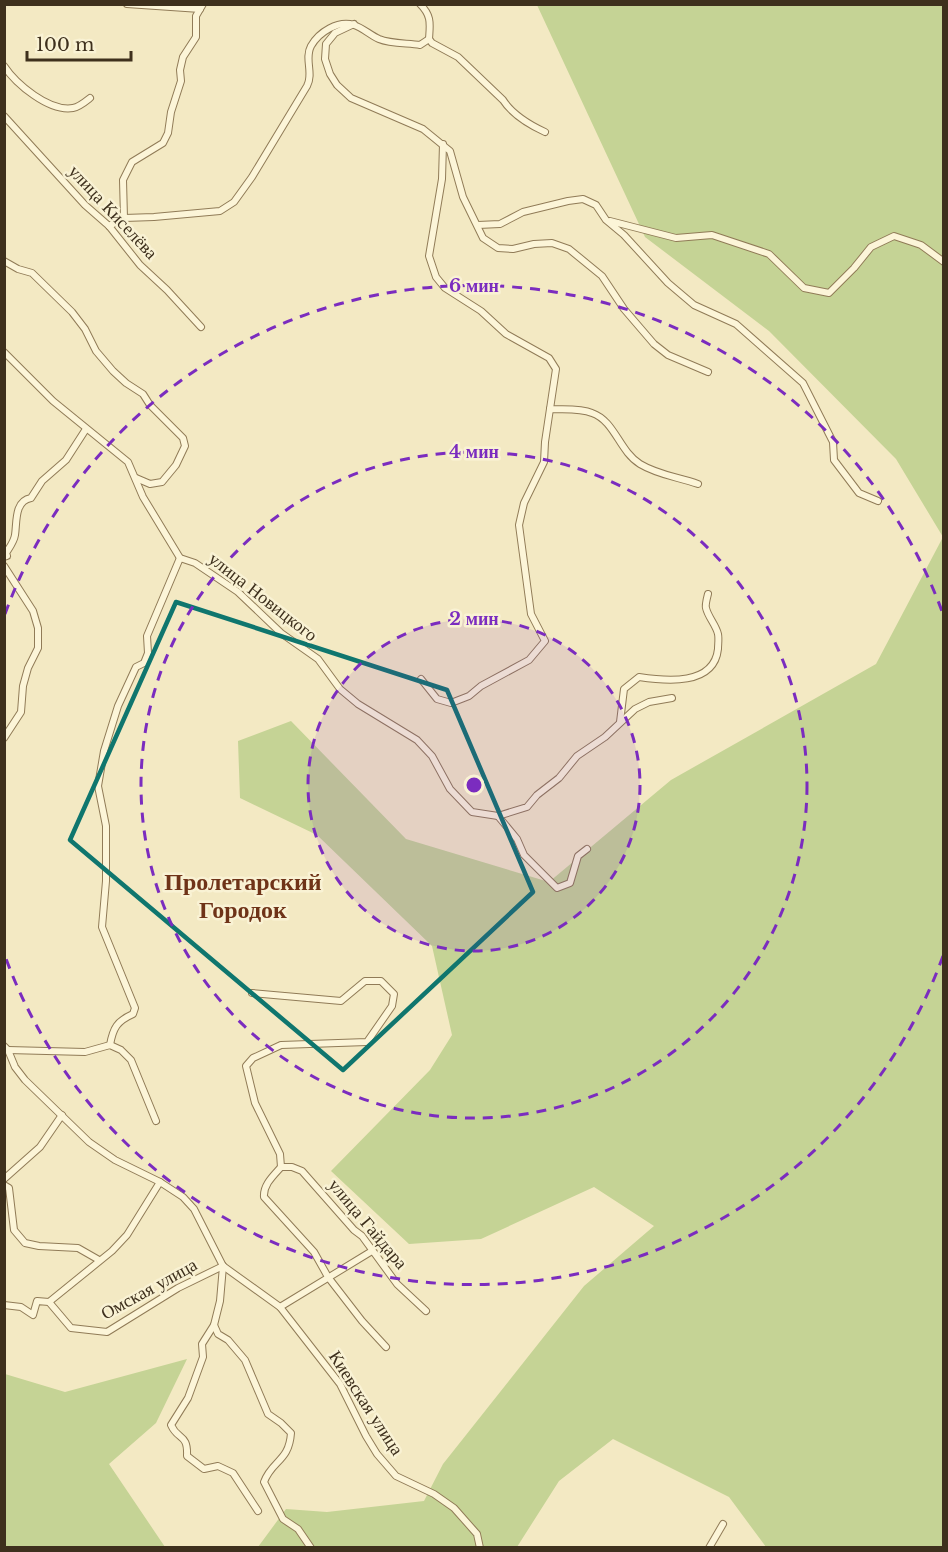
<svg xmlns="http://www.w3.org/2000/svg" width="948" height="1552" font-family="'Libre Baskerville',serif">
	<rect width="100%" height="100%" fill="#f3e9c3"/>
	<g fill="#c5d395">
		<polygon points="537,5 943,5 943,1547 766,1547 729,1497 613,1439 559,1481 517,1547 258,1547 286,1509 327,1512 424,1501 443,1464 584,1286 654,1226 594,1187 481,1239 409,1244 331,1171 430,1070 452,1035 432,946 317,835 240,798 238,741 291,721 406,839 549,882 671,780 876,664 943,537 896,459 769,331 645,237"/>
		<polygon points="187,1359 156,1423 109,1464 165,1547 5,1547 5,1374 65,1392"/>
	</g>
	<g fill="none" stroke-linecap="round" stroke-linejoin="round">
		<defs>
			<g id="street">
				<polyline points="127,4 200,9"/>
				<path d="M 420,4 C 432,16 430,24 429,39 L 432,43 L 458,57 L 503,100 C 512,114 530,125 545,132"/>
				<polyline points="354,24 335,33 326,44 325,59 330,74 337,85 351,98 423,129 450,151 463,197 483,238 498,248 513,249 534,244 552,243 569,249 602,276 624,309 654,344 668,355 708,372"/>
				<path d="M 4,66 C 16,84 49,112 73,108 C 79,107 85,102 90,98"/>
				<polyline points="4,116 85,205 109,226 140,265 167,290 201,327"/>
				<polyline points="124,218 123,180 132,162 163,143 168,133 171,112 181,81 180,70 183,57 196,37 196,16 203,4"/>
				<polyline points="610,221 676,238 712,235 769,254 804,288 829,293 854,268 871,247 894,236 921,245 944,262"/>
				<polyline points="478,225 500,224 523,212 568,201 583,199 596,205 606,220 624,235 668,283 694,305 736,324 803,383 833,442 834,460 859,493 878,501"/>
				<path d="M 109,226 L 124,218 L 154,217 L 220,211 L 234,202 L 252,177 L 307,86 C 314,73 304,59 311,46 C 319,32 338,20 354,25 C 363,28 370,35 379,39 C 391,44 408,43 420,45 L 429,39"/>
				<polyline points="4,261 18,269 32,273 72,312 85,329 96,351 113,371 126,383 143,394 150,405 183,438 185,446 176,465 162,482 150,484 136,478"/>
				<polyline points="4,352 53,401 128,462 143,497 180,558 195,563 238,592 281,633 318,659 340,689 358,704 417,740 432,756 450,789 472,812 498,816 527,807 537,795 559,778 577,756 605,737 635,709 649,702 672,698"/>
				<path d="M 550,409 C 562,410 580,408 592,413 C 615,421 619,451 640,464 C 658,475 678,477 698,484"/>
				<path d="M 4,557 L 7,556 L 6,553 C 9,548 14,542 15,535 C 17,523 14,501 31,498 L 42,481 L 66,460 L 86,429"/>
				<polyline points="4,566 33,611 38,628 38,648 28,668 23,686 21,712 4,738"/>
				<polyline points="421,679 437,699 451,703 469,696 481,686 529,660 545,641 531,614 519,525 524,503 544,462 545,442 556,369 549,358 506,334 481,311 445,288 436,277 429,256 442,179 443,144"/>
				<path d="M 620,722 L 624,689 L 639,677 C 666,681 714,686 718,649 C 718,644 719,639 718,634 C 716,625 708,617 706,608 C 705,605 707,598 708,594"/>
				<polyline points="498,816 517,839 524,855 557,888 570,883 578,856 587,849"/>
				<polyline points="252,993 341,1001 365,981 381,981 394,994 392,1006 367,1042 281,1045 253,1058 246,1066 255,1103 280,1154 281,1167"/>
				<path d="M 110,1045 C 113,1028 117,1021 133,1014 L 135,1008 L 102,927 L 106,881 L 106,826 L 98,786 L 104,751 L 118,706 L 136,667 L 144,663 L 148,653 L 147,636 L 180,558"/>
				<polyline points="4,1046 8,1050 15,1067 25,1080 89,1142 115,1160 160,1182 183,1197 194,1209 223,1266 280,1307 340,1384 366,1436 377,1454 396,1476 434,1494 454,1508 477,1534 480,1548"/>
				<polyline points="8,1050 85,1052 110,1045 121,1050 131,1060 156,1121"/>
				<path d="M 281,1167 C 273,1176 263,1185 264,1197 L 314,1252 L 328,1277 L 362,1321 L 386,1347"/>
				<polyline points="281,1167 292,1167 302,1171 354,1230 362,1236 397,1284 426,1311"/>
				<polyline points="4,1179 40,1147 62,1115"/>
				<polyline points="4,1185 9,1188 14,1230 25,1243 39,1246 78,1248 99,1260"/>
				<path d="M 223,1266 L 220,1301 L 214,1325 L 218,1334 L 228,1340 L 245,1360 L 268,1414 L 281,1423 L 291,1433 C 289,1462 272,1460 264,1482 L 283,1519 L 298,1529 L 311,1548"/>
				<polyline points="49,1302 112,1251 127,1235 160,1182"/>
				<polyline points="4,1305 21,1307 33,1315 37,1301 49,1302 71,1328 107,1332 178,1288 223,1266"/>
				<polyline points="280,1307 372,1251"/>
				<path d="M 214,1325 L 202,1344 L 203,1357 L 188,1398 L 171,1425 C 178,1441 188,1433 187,1456 L 204,1469 L 218,1466 L 233,1473 L 258,1511"/>
				<polyline points="709,1548 723,1524"/>
			</g>
		</defs>
		<use href="#street" stroke="#907b57" stroke-width="8"/>
		<use href="#street" stroke="#fcf5d8" stroke-width="6"/>
	</g>
	<path fill="none" stroke="#0f766e" stroke-width="4.5" stroke-linejoin="round" d="M 176,602 L 447,690 L 533,892 L 343,1070 L 70,840 Z"/>
	<circle cx="474" cy="785" r="166" fill="#7b2cbf" fill-opacity=".12"/>
	<g fill="none" stroke="#7b2cbf" stroke-width="3" stroke-dasharray="10 8">
		<circle cx="474" cy="785" r="166"/>
		<circle cx="474" cy="785" r="333"/>
		<path d="M943 956A499 499 0 0 1 5 956M5 614A499 499 0 0 1 943 614"/>
	</g>
	<g text-anchor="middle" dominant-baseline="central" stroke-width="5" stroke-linejoin="round" paint-order="stroke">
		<g font-size="18" fill="#3e301d" stroke="#f9f2d4">
			<text transform="translate(113 212) rotate(47)">улица Киселёва</text>
			<text transform="translate(263 597) rotate(38)">улица Новицкого</text>
			<text transform="translate(368 1224) rotate(50)">улица Гайдара</text>
			<text transform="translate(149 1289) rotate(-29)">Омская улица</text>
			<text transform="translate(366 1403) rotate(57)">Киевская улица</text>
		</g>
		<g font-size="24" font-weight="bold" fill="#6f3318" stroke="#f9f2d4">
			<text x="243" y="881">Пролетарский<tspan x="243" dy="28">Городок</tspan></text>
		</g>
	</g>
	<circle cx="474" cy="785" r="9" fill="#7b2cbf" stroke="#f9f2d4" stroke-width="3"/>
	<g font-size="18" text-anchor="middle" font-weight="bold" fill="#7b2cbf" stroke="#f9f2d4" stroke-width="5" stroke-linejoin="round" paint-order="stroke">
		<text x="474" y="292">6 мин</text>
		<text x="474" y="458">4 мин</text>
		<text x="474" y="625">2 мин</text>
	</g>
	<rect width="948" height="1552" fill="none" stroke="#3e301d" stroke-width="12"/>
	<path d="M27 51v9h104v-9" fill="none" stroke="#3e301d" stroke-width="3"/>
	<text x="36" y="51" font-size="18" fill="#3e301d" stroke="#f9f2d4" stroke-width="4.5" paint-order="stroke">100 m</text>
</svg>
